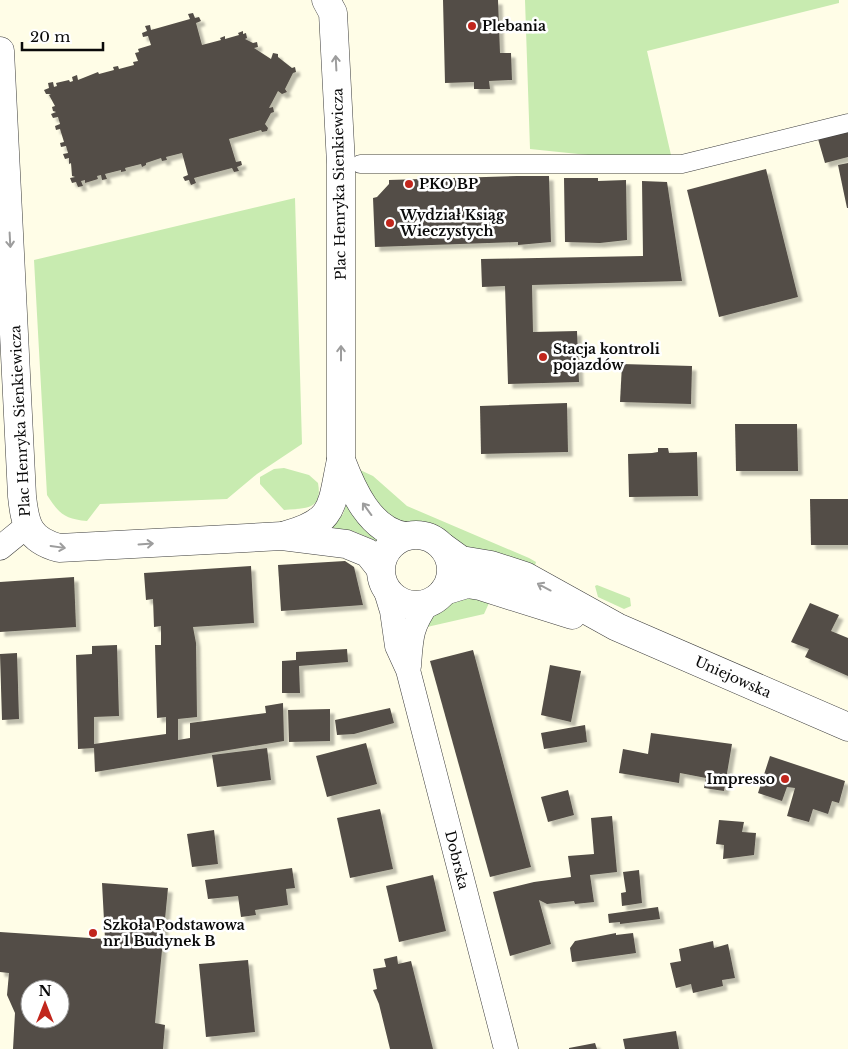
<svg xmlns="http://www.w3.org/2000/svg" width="848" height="1049" font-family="'Libre Baskerville',serif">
	<defs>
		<filter id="shadow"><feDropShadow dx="4.5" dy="4.5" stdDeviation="1" flood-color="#0004"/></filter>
	</defs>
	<rect width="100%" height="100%" fill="#fffde7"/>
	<g fill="#c8ebb0">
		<polygon points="525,0 839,0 839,3 647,51 671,155 646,161 530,149"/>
		<path d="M 295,198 L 302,444 L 257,474 L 227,499 L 100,504 L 87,521 C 65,519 59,514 47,495 L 34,260 Z"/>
		<path d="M 284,468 L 309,475 L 318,483 C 323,510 306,508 284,510 L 260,484 L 260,477 L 274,469 Z"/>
		<polygon points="358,469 373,476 407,506 529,558 536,562 534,569 467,550 444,535 424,525 406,525 380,511"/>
		<polygon points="346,505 380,540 379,542 353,531 334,531 332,526 343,514"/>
		<polygon points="597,585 630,598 631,606 624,609 598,597 595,586"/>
		<polygon points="473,595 489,603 484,614 427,627 429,617 452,601"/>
	</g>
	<g fill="#534d46" fill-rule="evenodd" filter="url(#shadow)">
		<polygon points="443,0 498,0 500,53 511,53 512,80 489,81 490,89 474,89 474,82 445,83"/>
		<polygon points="193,13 195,18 199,17 201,21 196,23 202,45 221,40 220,38 225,36 225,39 239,35 238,33 243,31 243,34 246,33 247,38 245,39 253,43 257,42 258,47 254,48 271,59 273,53 278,54 278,57 292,68 295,67 296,72 293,73 285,89 287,92 282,94 278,91 269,108 273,107 274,112 271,113 265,124 268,128 267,131 262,132 261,130 229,139 236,162 241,161 242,165 237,167 239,171 234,172 232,168 194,178 196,183 191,185 189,180 185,181 183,177 188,175 182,153 166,157 167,160 162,161 161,158 146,163 146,165 142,167 141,164 125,168 126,171 121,172 121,170 105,174 107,179 102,180 101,175 97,176 98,179 85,183 85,180 81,181 83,186 78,187 76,182 72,183 70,178 75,177 72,176 71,163 69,164 69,158 65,159 63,154 68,153 66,146 61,147 60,143 64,142 60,129 56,130 55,126 60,124 58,117 53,118 51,114 56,112 53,111 52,107 55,106 49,95 51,94 46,94 44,90 49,88 48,83 53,82 54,87 57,86 56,83 69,80 70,82 73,81 72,77 77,75 78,80 98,72 99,74 114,70 113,67 118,66 119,69 134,65 133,62 138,61 135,53 139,52 138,49 151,45 148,36 143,37 142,33 147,31 145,26 150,25 151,30 190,19 188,14"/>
		<polygon points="848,130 848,157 825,163 818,139"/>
		<polygon points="848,163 848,208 847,208 838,165"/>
		<polygon points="766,169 798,297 719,317 687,190"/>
		<polygon points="517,176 549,176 551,242 518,245 518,242 375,247 373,198 377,197 389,184 389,180"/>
		<polygon points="564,178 598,178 598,181 626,180 627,240 600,243 565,242"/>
		<polygon points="642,181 667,182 682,281 532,285 533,332 577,331 579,382 508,384 505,286 482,287 481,259 643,256"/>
		<polygon points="622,364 692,366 691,404 620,402"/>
		<polygon points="567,403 568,452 481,454 480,406"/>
		<polygon points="735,424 797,424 798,471 736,471"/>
		<polygon points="658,448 668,448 669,453 697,452 698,496 629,497 628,454 652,453 658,452"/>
		<polygon points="810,499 848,499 848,545 811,545"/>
		<polygon points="345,561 354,567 363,605 281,611 278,565"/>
		<polygon points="251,566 254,623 193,627 196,643 197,717 178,719 178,740 190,738 190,723 266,713 265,706 283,703 284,741 95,772 94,748 78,749 76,655 92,654 92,646 117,645 119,716 94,717 94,744 166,734 166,717 157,718 155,645 161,645 161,626 154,627 153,599 146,600 144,573"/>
		<polygon points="74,577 76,627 0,632 0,582"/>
		<polygon points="810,603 839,615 831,631 848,638 848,676 805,657 809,649 791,642"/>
		<polygon points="347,649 348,662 299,666 300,693 282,693 282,661 296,660 296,652"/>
		<polygon points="473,650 531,867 490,877 430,661"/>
		<polygon points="17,653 19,719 2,720 0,654"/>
		<polygon points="550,665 581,671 571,722 541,715"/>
		<polygon points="390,708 394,723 354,734 337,735 335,720"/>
		<polygon points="330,709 330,741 289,742 288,710"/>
		<polygon points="585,725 587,742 544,749 541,733"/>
		<polygon points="651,733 732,744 724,791 704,788 706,778 680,773 679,783 619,773 623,749 648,754"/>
		<polygon points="366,743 377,784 327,797 316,756"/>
		<polygon points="267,748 271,780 217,787 212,755"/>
		<polygon points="770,756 845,781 839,803 832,801 828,814 813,809 809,822 787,816 795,788 787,787 782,801 758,793"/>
		<polygon points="568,790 574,815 548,822 541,797"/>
		<polygon points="380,809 393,869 350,878 337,818"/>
		<polygon points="612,816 617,872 590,875 594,902 575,904 574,901 547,904 539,900 551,944 510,956 493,892 534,882 571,877 568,856 594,854 591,818"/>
		<polygon points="719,820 744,822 742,832 756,833 754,855 723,859 724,845 716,844"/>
		<polygon points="214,830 218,864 192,867 187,834"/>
		<polygon points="292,868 295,888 286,889 288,905 255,910 256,915 241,917 238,896 208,899 205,880"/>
		<polygon points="639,870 642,903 622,906 621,893 626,892 623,872"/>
		<polygon points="433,875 446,931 399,942 386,886"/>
		<path d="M 102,883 L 168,888 L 155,1023 L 165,1025 L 163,1049 L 13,1049 L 15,1013 L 7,995 L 9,973 L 0,972 L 0,932 L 105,939 ZM 30,989 L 60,989 L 60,1019 L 30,1019 Z"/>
		<polygon points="658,907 660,919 620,924 620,922 609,923 608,914"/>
		<polygon points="616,933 616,935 633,933 636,953 572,962 570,948 575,941"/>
		<polygon points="713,941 714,948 728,944 735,978 722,980 723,986 693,993 691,984 676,988 670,963 681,961 679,949"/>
		<polygon points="397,956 398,964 411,961 433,1049 390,1049 379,1004 373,990 377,989 373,969 386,967 384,959"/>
		<polygon points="248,960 255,1032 206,1037 199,964"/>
		<polygon points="676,1031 679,1049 625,1049 623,1039"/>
		<polygon points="595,1043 597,1049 569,1049 569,1048"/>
	</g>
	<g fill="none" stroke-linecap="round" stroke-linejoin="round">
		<defs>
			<polyline id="pedestrian" points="360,164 682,164 848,123"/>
			<g id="minor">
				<polyline points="0,548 27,526"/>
				<polyline points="385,588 392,611 397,646 408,670 506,1049"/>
				<path d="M 409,666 C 411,638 411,626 428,603"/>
			</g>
			<g id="tertiary">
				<path d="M 326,0 L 333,13 L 341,164 L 341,460 C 352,489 370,531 405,536"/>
				<path d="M 0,51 L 22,496 C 25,525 29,540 59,548 L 282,536 L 346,544 L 368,553 L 380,568"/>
				<circle cx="416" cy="570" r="35"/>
				<path d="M 286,535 C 336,521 331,506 341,460"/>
				<polyline points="443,547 461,560 491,565 525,576 617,627 848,727"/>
				<polyline points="444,591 467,584 480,586 572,615"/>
			</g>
		</defs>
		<use href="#pedestrian" stroke="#3d3d3d" stroke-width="19"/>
		<use href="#minor" stroke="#3d3d3d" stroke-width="25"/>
		<use href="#tertiary" stroke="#3d3d3d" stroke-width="29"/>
		<use href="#pedestrian" stroke="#fff" stroke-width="18"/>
		<use href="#minor" stroke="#fff" stroke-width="24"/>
		<use href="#tertiary" stroke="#fff" stroke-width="28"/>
	</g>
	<defs><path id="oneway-shaft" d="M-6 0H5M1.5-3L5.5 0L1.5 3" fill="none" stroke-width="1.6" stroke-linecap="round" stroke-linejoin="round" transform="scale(1.25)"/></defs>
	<g stroke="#9d9d9d">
		<use href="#oneway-shaft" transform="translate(336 63) rotate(-93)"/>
		<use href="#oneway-shaft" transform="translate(10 240) rotate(87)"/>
		<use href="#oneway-shaft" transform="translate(341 353) rotate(-90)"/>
		<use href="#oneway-shaft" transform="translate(367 509) rotate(-126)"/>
		<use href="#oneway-shaft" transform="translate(146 544) rotate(-4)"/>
		<use href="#oneway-shaft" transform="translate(58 547) rotate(8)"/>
		<use href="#oneway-shaft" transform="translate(544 587) rotate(-152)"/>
	</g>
	<g fill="#c1261c" stroke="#fff" stroke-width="2">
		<circle cx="472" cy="26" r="5"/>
		<circle cx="409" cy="184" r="5"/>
		<circle cx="390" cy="223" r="5"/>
		<circle cx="543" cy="357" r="5"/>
		<circle cx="785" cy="779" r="5"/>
		<circle cx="93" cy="933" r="5"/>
	</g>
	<g text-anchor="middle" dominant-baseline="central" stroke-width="5" stroke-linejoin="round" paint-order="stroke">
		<g font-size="14" font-weight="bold" fill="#0a0a0a" stroke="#fff" text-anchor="start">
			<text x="482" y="26">Plebania</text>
			<text x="419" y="184">PKO BP</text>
			<text x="400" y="215">Wydział Ksiąg<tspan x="400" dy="16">Wieczystych</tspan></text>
			<text x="553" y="349">Stacja kontroli<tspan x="553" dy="16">pojazdów</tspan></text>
			<text x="775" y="779" text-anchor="end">Impresso</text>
			<text x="103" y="925">Szkoła Podstawowa<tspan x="103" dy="16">nr 1 Budynek B</tspan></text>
		</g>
		<g font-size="14" fill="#0a0a0a" stroke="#fff">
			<text transform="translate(339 184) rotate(-91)">Plac Henryka Sienkiewicza</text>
			<text transform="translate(20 421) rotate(-93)">Plac Henryka Sienkiewicza</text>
			<text transform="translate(733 677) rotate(24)">Uniejowska</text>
			<text transform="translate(457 860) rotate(76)">Dobrska</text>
		</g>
	</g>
	<g transform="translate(45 1004)"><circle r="24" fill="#ffffff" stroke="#9d9d9d"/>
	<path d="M0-4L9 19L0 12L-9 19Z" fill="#c1261c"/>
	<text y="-8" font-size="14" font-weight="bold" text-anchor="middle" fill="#0a0a0a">N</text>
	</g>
	<path d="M22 42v8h81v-8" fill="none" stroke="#0a0a0a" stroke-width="2.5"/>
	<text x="30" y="42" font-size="15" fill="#0a0a0a" stroke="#ffffff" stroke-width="4" paint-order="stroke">20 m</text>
</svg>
